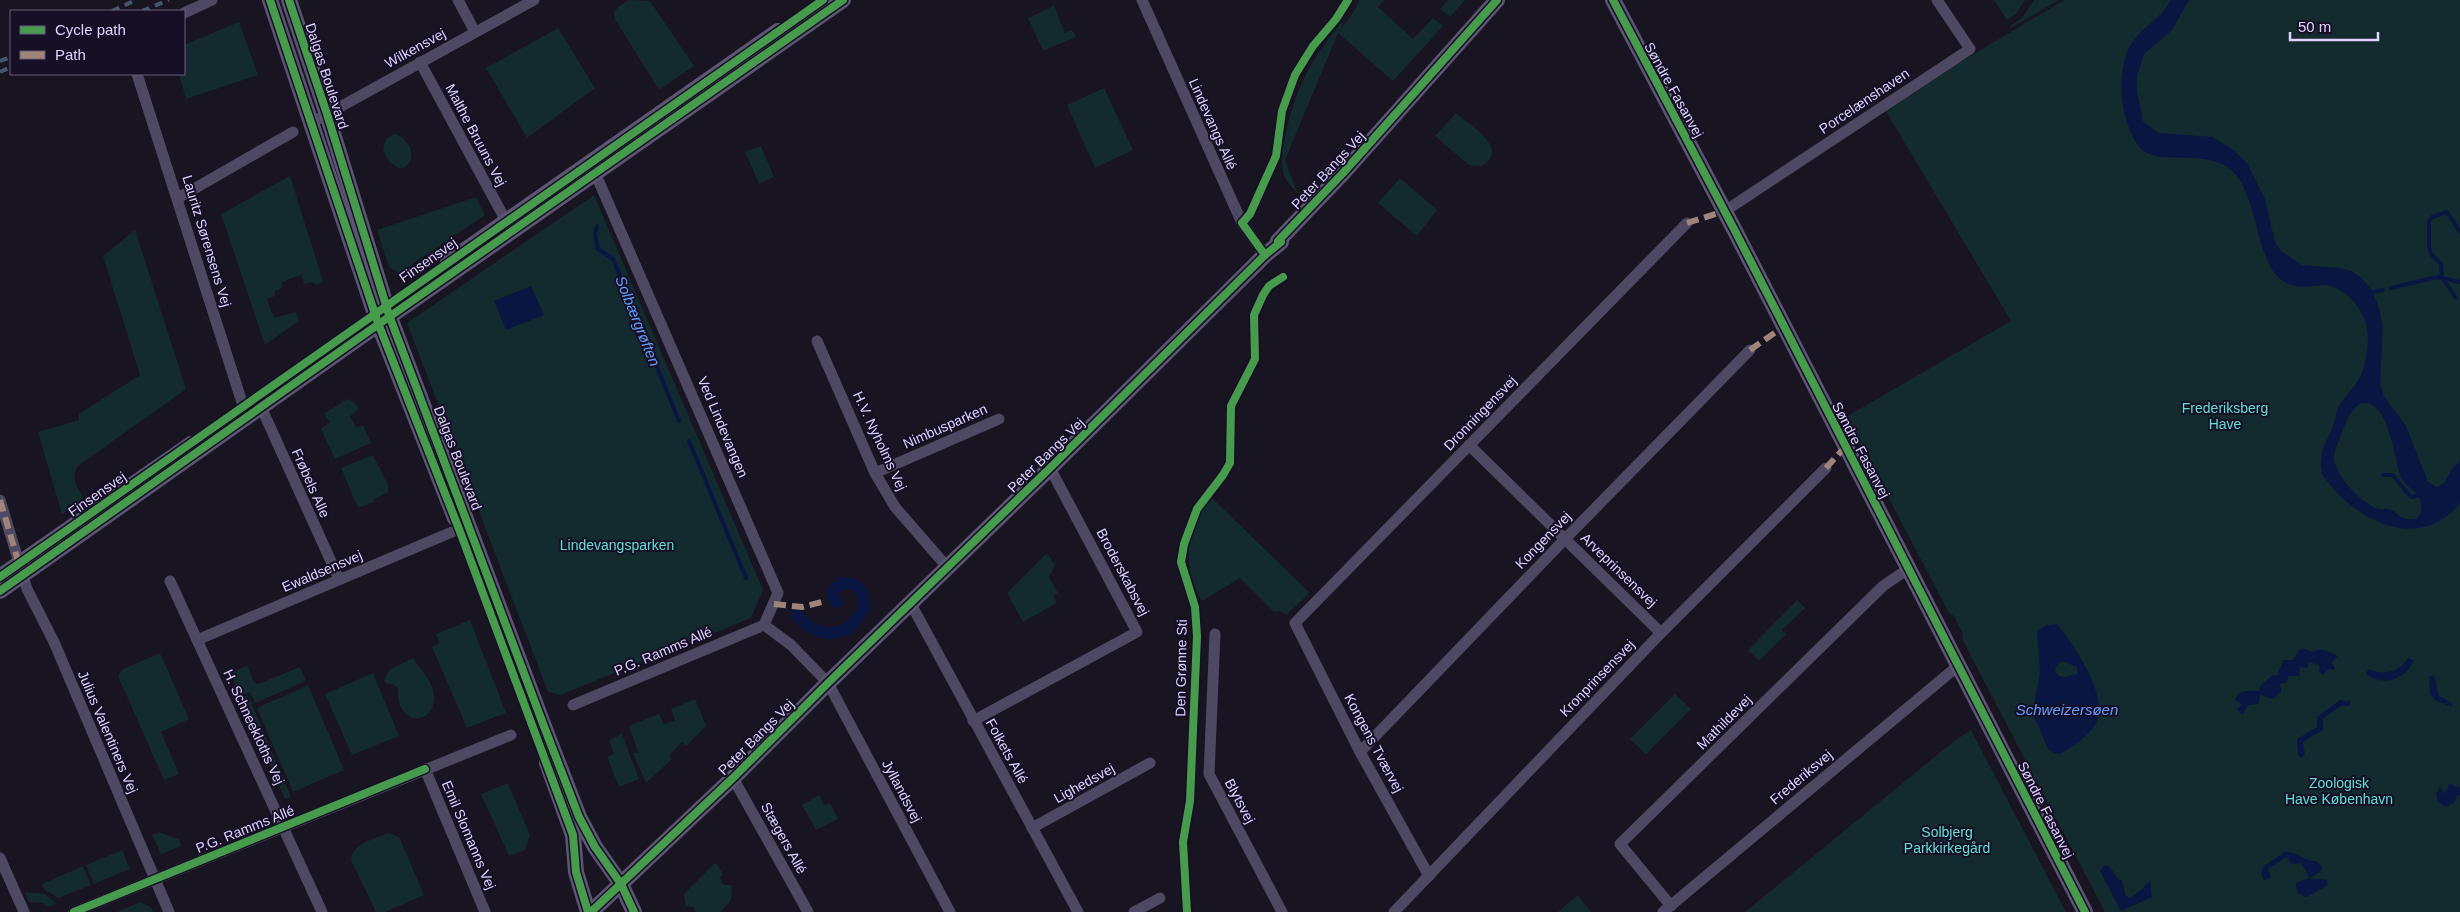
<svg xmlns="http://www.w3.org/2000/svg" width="2460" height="912" font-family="Helvetica,sans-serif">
	<rect width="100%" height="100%" fill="#181421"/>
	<g fill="#132a2e">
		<polygon points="629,0 650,1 694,66 659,90 616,21 614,13 618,7"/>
		<path d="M 1359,0 L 1384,0 L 1378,7 L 1413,39 L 1433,18 L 1443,26 L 1393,81 L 1338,33 L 1285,160 L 1298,194 C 1293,188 1286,182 1284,175 C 1280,163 1283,150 1285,137 C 1294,91 1313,54 1345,19 L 1339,32 L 1356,8 Z"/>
		<polygon points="1448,0 1465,0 1450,17 1440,9"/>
		<polygon points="1994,0 2025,0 2016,14 2007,20"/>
		<polygon points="2034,0 2059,0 2011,28 2010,26 2022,18"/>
		<polygon points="2064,0 2460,0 2460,912 2105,912 1962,639 1963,634 1954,616 1949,613 1846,417 2011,321 1884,108"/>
		<polygon points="1054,6 1065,33 1072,30 1076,37 1043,51 1028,18"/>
		<polygon points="239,22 258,75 186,99 179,74 184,74 184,45"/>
		<polygon points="558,28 595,88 527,138 486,68"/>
		<polygon points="1104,88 1133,150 1095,168 1067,105"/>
		<path d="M 1456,113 C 1470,125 1511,149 1482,166 L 1469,165 L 1435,136 Z"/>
		<path d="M 395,134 C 411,139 420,163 400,169 L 388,161 L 383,150 L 386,139 Z"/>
		<polygon points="761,146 774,177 759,184 745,152"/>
		<polygon points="290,176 323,281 317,285 311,282 304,284 301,275 282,282 282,288 275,291 275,296 267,299 274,318 296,312 299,321 265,345 221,214"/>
		<polygon points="1400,178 1437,210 1417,236 1378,203"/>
		<polygon points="594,195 763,590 751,618 560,695 548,692 407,323"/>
		<polygon points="476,197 485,215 399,273 389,267 377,230"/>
		<path d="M 135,230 L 186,389 L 78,466 C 70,478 77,486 83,498 L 62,514 L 38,432 L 79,420 L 79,414 L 140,375 L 103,256 Z"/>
		<polygon points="347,399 354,402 359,409 350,416 356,428 363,425 371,443 335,459 321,429 330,422 324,414"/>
		<polygon points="373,455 388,485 388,492 373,500 374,502 358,508 341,468"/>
		<path d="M 1209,495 L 1310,593 L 1286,615 L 1280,611 L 1274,612 L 1240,578 L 1202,601 C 1181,564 1185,531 1209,495 Z"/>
		<polygon points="1047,553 1055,565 1049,577 1058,593 1053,596 1057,603 1023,622 1007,593"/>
		<polygon points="1797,600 1805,608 1782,630 1786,634 1759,661 1748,650"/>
		<polygon points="470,620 506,713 467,728 432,647 439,643 436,634"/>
		<polygon points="160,653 189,719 161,732 179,774 164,780 118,676 123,669"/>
		<path d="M 413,658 C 420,669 434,683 434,696 C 435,727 396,727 398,689 L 393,684 L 386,683 L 384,680 L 389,670 Z"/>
		<polygon points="247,666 254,682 258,684 300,667 306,681 255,703 250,692 240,696 230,673"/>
		<polygon points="373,673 399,736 352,755 325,694"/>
		<polygon points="308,685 344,770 293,792 257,708"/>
		<polygon points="1675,694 1691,709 1646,754 1630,739"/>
		<polygon points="248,695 291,797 285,799 241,698"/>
		<polygon points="695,699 706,726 686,746 682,742 670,754 671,760 646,783 633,753 638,752 629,726 659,714 664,725 675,720 671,709"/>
		<polygon points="1971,730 2066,912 1745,912 1954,741"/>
		<polygon points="622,734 639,779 619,787 607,757 614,754 609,740"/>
		<polygon points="508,783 530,835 525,850 509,856 481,794"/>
		<polygon points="819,795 824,805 830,803 838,819 816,830 802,805"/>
		<polygon points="159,832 180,840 181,846 161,854 152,835"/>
		<path d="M 388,833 L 399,837 L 424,895 L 385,912 L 376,912 L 351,860 C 352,843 375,839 388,833 Z"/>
		<polygon points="122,850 130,869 94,884 86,865"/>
		<path d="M 714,864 L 717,864 L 723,874 L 720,877 L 721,882 L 724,885 L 731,885 C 734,898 730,903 720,912 L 696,912 L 693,907 L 686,906 L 684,894 Z"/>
		<polygon points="83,866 91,885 58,898 44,889 42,884"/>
		<polygon points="25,892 45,894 56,903 48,907 42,903 29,902"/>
		<polygon points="1578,895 1591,912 1558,912"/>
		<polygon points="140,902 151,907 153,912 117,912"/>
	</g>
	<g fill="#0a1642" fill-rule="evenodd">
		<path d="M 2171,0 L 2189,0 L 2172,30 L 2144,54 L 2137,77 L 2137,91 L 2143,121 L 2158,133 L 2212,137 L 2232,149 L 2247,163 L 2265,199 L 2275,242 L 2281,251 L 2302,265 L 2340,268 L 2352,271 L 2361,278 L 2372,290 L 2379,308 L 2383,327 L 2380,384 L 2384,396 L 2406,426 L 2428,482 L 2437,487 L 2445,482 L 2451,470 L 2460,461 L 2460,503 C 2418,555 2352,519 2322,474 C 2318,457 2324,445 2331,431 C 2335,423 2335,414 2339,406 C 2344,397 2352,390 2357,382 C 2368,365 2372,334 2363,316 C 2357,302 2339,284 2323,285 C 2308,286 2296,290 2283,281 C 2257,265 2258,202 2236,175 C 2211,145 2161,168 2141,149 C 2133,141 2128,126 2125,115 C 2120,96 2120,73 2126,55 C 2133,32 2160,21 2171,0 ZM 2361,403 C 2390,399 2394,460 2401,477 C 2408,492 2424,491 2421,513 L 2416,519 C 2397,521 2400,512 2388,509 C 2386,508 2383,510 2381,509 C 2364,508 2333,473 2334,457 C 2334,449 2339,443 2341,435 C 2346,423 2349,410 2361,403 Z"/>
		<polygon points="531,286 544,315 506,330 494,301"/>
		<path d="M 2057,624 C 2073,644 2103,687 2099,715 C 2097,730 2072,749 2058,754 L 2050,751 L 2047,747 L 2035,718 L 2035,700 L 2040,672 L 2037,631 L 2047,625 ZM 2062,661 L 2077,667 L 2077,674 L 2065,677 L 2059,676 L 2055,671 L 2056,667 Z"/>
		<path d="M 2303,648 L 2312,652 C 2321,647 2328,651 2338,656 L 2332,662 L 2335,670 L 2329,669 L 2322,675 L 2319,672 L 2319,665 L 2309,662 L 2307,668 L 2300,667 L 2299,676 L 2288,676 L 2287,682 L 2280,684 L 2281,692 L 2273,699 L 2260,695 L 2258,704 L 2248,705 L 2242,715 L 2237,710 L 2242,704 L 2235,700 C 2239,689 2248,691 2259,691 L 2260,686 L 2273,675 L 2277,676 L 2283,660 L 2293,660 L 2298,651 Z"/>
		<path d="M 2408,658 L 2414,660 C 2406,680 2383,687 2366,674 L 2368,669 C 2383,676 2399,672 2408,658 Z"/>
		<polygon points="2434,675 2439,696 2452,703 2453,707 2436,701 2430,694 2429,677"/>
		<polygon points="2341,699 2342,701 2350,700 2350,706 2341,706 2323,719 2323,730 2303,742 2305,754 2301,758 2298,755 2297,739 2317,727 2317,717"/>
		<polygon points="2449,784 2460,788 2460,795 2457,796 2454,803 2446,807 2438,802 2436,794 2440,787 2443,792 2446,793"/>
		<path d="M 2287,850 L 2287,852 C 2299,852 2302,861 2316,861 L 2322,867 L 2320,872 L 2310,878 L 2301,863 L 2291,864 L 2288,858 L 2285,858 L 2268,869 L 2271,877 L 2264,880 L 2261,874 L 2264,866 Z"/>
		<path d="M 2105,865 C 2113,866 2114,878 2122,881 L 2126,896 L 2130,898 L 2141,890 L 2150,880 L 2152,897 L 2121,911 L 2100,871 Z"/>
		<path d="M 2309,878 L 2327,880 L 2328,885 L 2307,897 C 2298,895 2296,892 2296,883 Z"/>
	</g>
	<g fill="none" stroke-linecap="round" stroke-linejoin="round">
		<g stroke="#0a1642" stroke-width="4">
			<polyline points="597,226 595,234 598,249 613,259 679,421"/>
			<polyline points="2391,288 2437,277 2460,282"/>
			<polyline points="2373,292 2383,290"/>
			<polyline points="2456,298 2442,277 2441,264 2431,254 2429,247 2429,222 2432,217 2447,212 2460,232"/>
			<polyline points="689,441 746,578"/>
			<polyline points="2383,475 2393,475 2409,495 2412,497 2418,495"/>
		</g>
		<path stroke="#0a1642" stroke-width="12" d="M 796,615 C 801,619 806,625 811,628 C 858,652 886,581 841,583 L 833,591 L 834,599 L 837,602"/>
		<g stroke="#4e4962" stroke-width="11">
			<polyline points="458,0 475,32"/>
			<polyline points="1142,0 1242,223 1265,255"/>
			<polyline points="184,13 212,0"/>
			<polyline points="420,62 506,221"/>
			<polyline points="137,74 247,418"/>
			<polyline points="311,123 534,0"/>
			<polyline points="593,168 778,593 764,625"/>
			<polyline points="178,198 293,132"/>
			<polyline points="1725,211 1970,49 1937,0"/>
			<polyline points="817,341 875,473 895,507 948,568"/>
			<polyline points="257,398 339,579"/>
			<polyline points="1469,445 1661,633"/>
			<polyline points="875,473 999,419"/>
			<polyline points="0,500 27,589 54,642 169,912"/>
			<polyline points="170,581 322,912"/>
			<polyline points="911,604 1078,912"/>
			<polyline points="764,625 791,645 828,683 950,912"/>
			<polyline points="1215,634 1209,774 1282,912"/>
			<polyline points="197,640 459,529"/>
			<polyline points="573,705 764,625"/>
			<polyline points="973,721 1137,632 1050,468"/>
			<polyline points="1360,752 1565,539 1750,350"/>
			<polyline points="425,769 485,912"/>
			<polyline points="733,778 808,912"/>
			<polyline points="1032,828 1150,763"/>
			<polyline points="0,858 24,912"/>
			<polyline points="1429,876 1360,752 1295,623 1687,223"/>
			<polyline points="1671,906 1620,844 1883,586 1908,569"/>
			<polyline points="74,912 511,735"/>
			<polyline points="1134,912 1160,898"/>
			<polyline points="1394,912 1661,633 1826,468"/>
			<polyline points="1663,912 1959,665"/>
		</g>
		<g stroke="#5c5574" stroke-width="16">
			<polyline points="270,0 378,323 455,518"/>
			<polyline points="289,0 327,114 389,315 545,729 579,817 595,847 621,884 634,912"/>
			<polyline points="1613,0 1734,229 2085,912"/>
			<polyline points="448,262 778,31"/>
			<polyline points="4,574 191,444"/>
			<path d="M 0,591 C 280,392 561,197 843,0"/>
			<polyline points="547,763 573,835 576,872 588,912"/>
			<polyline points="591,912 733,778 828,683 1050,468 1265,255 1281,242 1278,241 1343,173 1497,0"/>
		</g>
		<g stroke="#46566c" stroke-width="4" stroke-dasharray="8 6" stroke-linecap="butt">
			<polyline points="112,11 136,0"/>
			<polyline points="142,11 169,0"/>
			<polyline points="0,61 11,57"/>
			<polyline points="0,72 11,67"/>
		</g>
		<g stroke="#a18479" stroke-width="6" stroke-dasharray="12 6" stroke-linecap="butt">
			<polyline points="1687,223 1725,211"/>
			<polyline points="1750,350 1783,327"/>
			<polyline points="1826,468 1845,447"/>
			<polyline points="0,500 19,564"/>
			<polyline points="774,604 802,607 826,601"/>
		</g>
		<defs>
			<g id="cycleway">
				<polyline points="270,0 378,323 459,529 573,835 576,872 588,912"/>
				<polyline points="289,0 327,114 389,315 545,729 579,817 595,847 621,884 634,912"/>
				<polyline points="1613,0 1734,229 2085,912"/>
				<polyline points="1265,255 1242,223 1250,214 1276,156 1282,111 1295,75 1313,46 1336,19 1348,0"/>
				<polyline points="0,577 823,0"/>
				<path d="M 0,591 C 280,392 561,197 843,0"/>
				<polyline points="74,912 425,769"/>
				<polyline points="591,912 733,778 828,683 1050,468 1265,255 1281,242 1278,241 1343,173 1497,0"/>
				<polyline points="1187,912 1183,842 1190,801 1197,636 1195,607 1181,562 1184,544 1197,509 1223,475 1230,463 1231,406 1255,359 1254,315 1263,295 1269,286 1283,277"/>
			</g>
		</defs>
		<use href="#cycleway" stroke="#160f26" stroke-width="11"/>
		<use href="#cycleway" stroke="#469c4c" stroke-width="8"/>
	</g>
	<g text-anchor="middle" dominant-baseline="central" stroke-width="4" stroke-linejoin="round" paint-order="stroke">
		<g font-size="14" fill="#dfd4ff" stroke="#160f26">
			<text transform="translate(415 48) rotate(-29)">Wilkensvej</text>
			<text transform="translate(327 76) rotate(72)">Dalgas Boulevard</text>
			<text transform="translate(1674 90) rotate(61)">Søndre Fasanvej</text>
			<text transform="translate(1864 101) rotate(-34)">Porcelænshaven</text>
			<text transform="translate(1213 124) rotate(66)">Lindevangs Allé</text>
			<text transform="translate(476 135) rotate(62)">Malthe Bruuns Vej</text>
			<text transform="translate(1328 170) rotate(-47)">Peter Bangs Vej</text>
			<text transform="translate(207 241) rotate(73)">Lauritz Sørensens Vej</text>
			<text transform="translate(428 260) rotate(-35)">Finsensvej</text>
			<text transform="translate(1480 413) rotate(-46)">Dronningensvej</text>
			<text transform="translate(945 426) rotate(-24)">Nimbusparken</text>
			<text transform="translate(723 427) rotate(67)">Ved Lindevangen</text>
			<text transform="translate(880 441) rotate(65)">H.V. Nyholms Vej</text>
			<text transform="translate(1861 450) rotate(62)">Søndre Fasanvej</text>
			<text transform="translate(1046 455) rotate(-44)">Peter Bangs Vej</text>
			<text transform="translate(458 458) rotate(69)">Dalgas Boulevard</text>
			<text transform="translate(311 483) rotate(66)">Frøbels Alle</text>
			<text transform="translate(97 494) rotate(-35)">Finsensvej</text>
			<text transform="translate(1543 540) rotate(-46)">Kongensvej</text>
			<text transform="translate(1619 570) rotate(44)">Arveprinsensvej</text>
			<text transform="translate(322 571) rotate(-23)">Ewaldsensvej</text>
			<text transform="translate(1123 572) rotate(62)">Broderskabsvej</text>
			<text transform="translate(663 651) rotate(-23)">P.G. Ramms Allé</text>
			<text transform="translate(1181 668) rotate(-89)">Den Grønne Sti</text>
			<text transform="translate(1597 678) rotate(-46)">Kronprinsensvej</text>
			<text transform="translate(1724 722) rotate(-45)">Mathildevej</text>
			<text transform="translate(254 727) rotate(65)">H. Schneekloths Vej</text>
			<text transform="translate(108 732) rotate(67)">Julius Valentiners Vej</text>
			<text transform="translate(756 737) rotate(-45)">Peter Bangs Vej</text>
			<text transform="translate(1374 743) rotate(62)">Kongens Tværvej</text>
			<text transform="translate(1007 751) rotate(61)">Folkets Allé</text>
			<text transform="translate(1801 777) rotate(-40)">Frederiksvej</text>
			<text transform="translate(1084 783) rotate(-29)">Lighedsvej</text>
			<text transform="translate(902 791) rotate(62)">Jyllandsvej</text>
			<text transform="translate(1240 801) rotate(62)">Blytsvej</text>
			<text transform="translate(2046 810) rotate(63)">Søndre Fasanvej</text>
			<text transform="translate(245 829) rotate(-22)">P.G. Ramms Allé</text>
			<text transform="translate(469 835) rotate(67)">Emil Slomanns Vej</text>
			<text transform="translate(784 838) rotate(61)">Stægers Allé</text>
		</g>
		<g font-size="14" fill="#5ee1d4" stroke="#160f26">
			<text x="2225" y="408">Frederiksberg<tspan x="2225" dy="16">Have</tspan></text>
			<text x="617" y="545">Lindevangsparken</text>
			<text x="2339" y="783">Zoologisk<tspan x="2339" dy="16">Have København</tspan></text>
			<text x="1947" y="832">Solbjerg<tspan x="1947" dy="16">Parkkirkegård</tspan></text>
		</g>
		<g font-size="15" font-style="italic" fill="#629fff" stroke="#160f26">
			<text transform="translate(638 321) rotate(68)">Solbærgrøften</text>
			<text x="2067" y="709">Schweizersøen</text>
		</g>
	</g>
	<rect x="10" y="10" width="175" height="65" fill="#160f26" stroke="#665e7d"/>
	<rect x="20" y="26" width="25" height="8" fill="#469c4c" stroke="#665e7d"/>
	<text x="55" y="35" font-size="15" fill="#dfd4ff">Cycle path</text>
	<rect x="20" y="51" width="25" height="8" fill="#a18479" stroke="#665e7d"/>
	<text x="55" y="60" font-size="15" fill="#dfd4ff">Path</text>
	<path d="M2290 32v8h88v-8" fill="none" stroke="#dfd4ff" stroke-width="2.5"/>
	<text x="2298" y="32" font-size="15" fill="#dfd4ff" stroke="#160f26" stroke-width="4" paint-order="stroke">50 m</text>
</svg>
